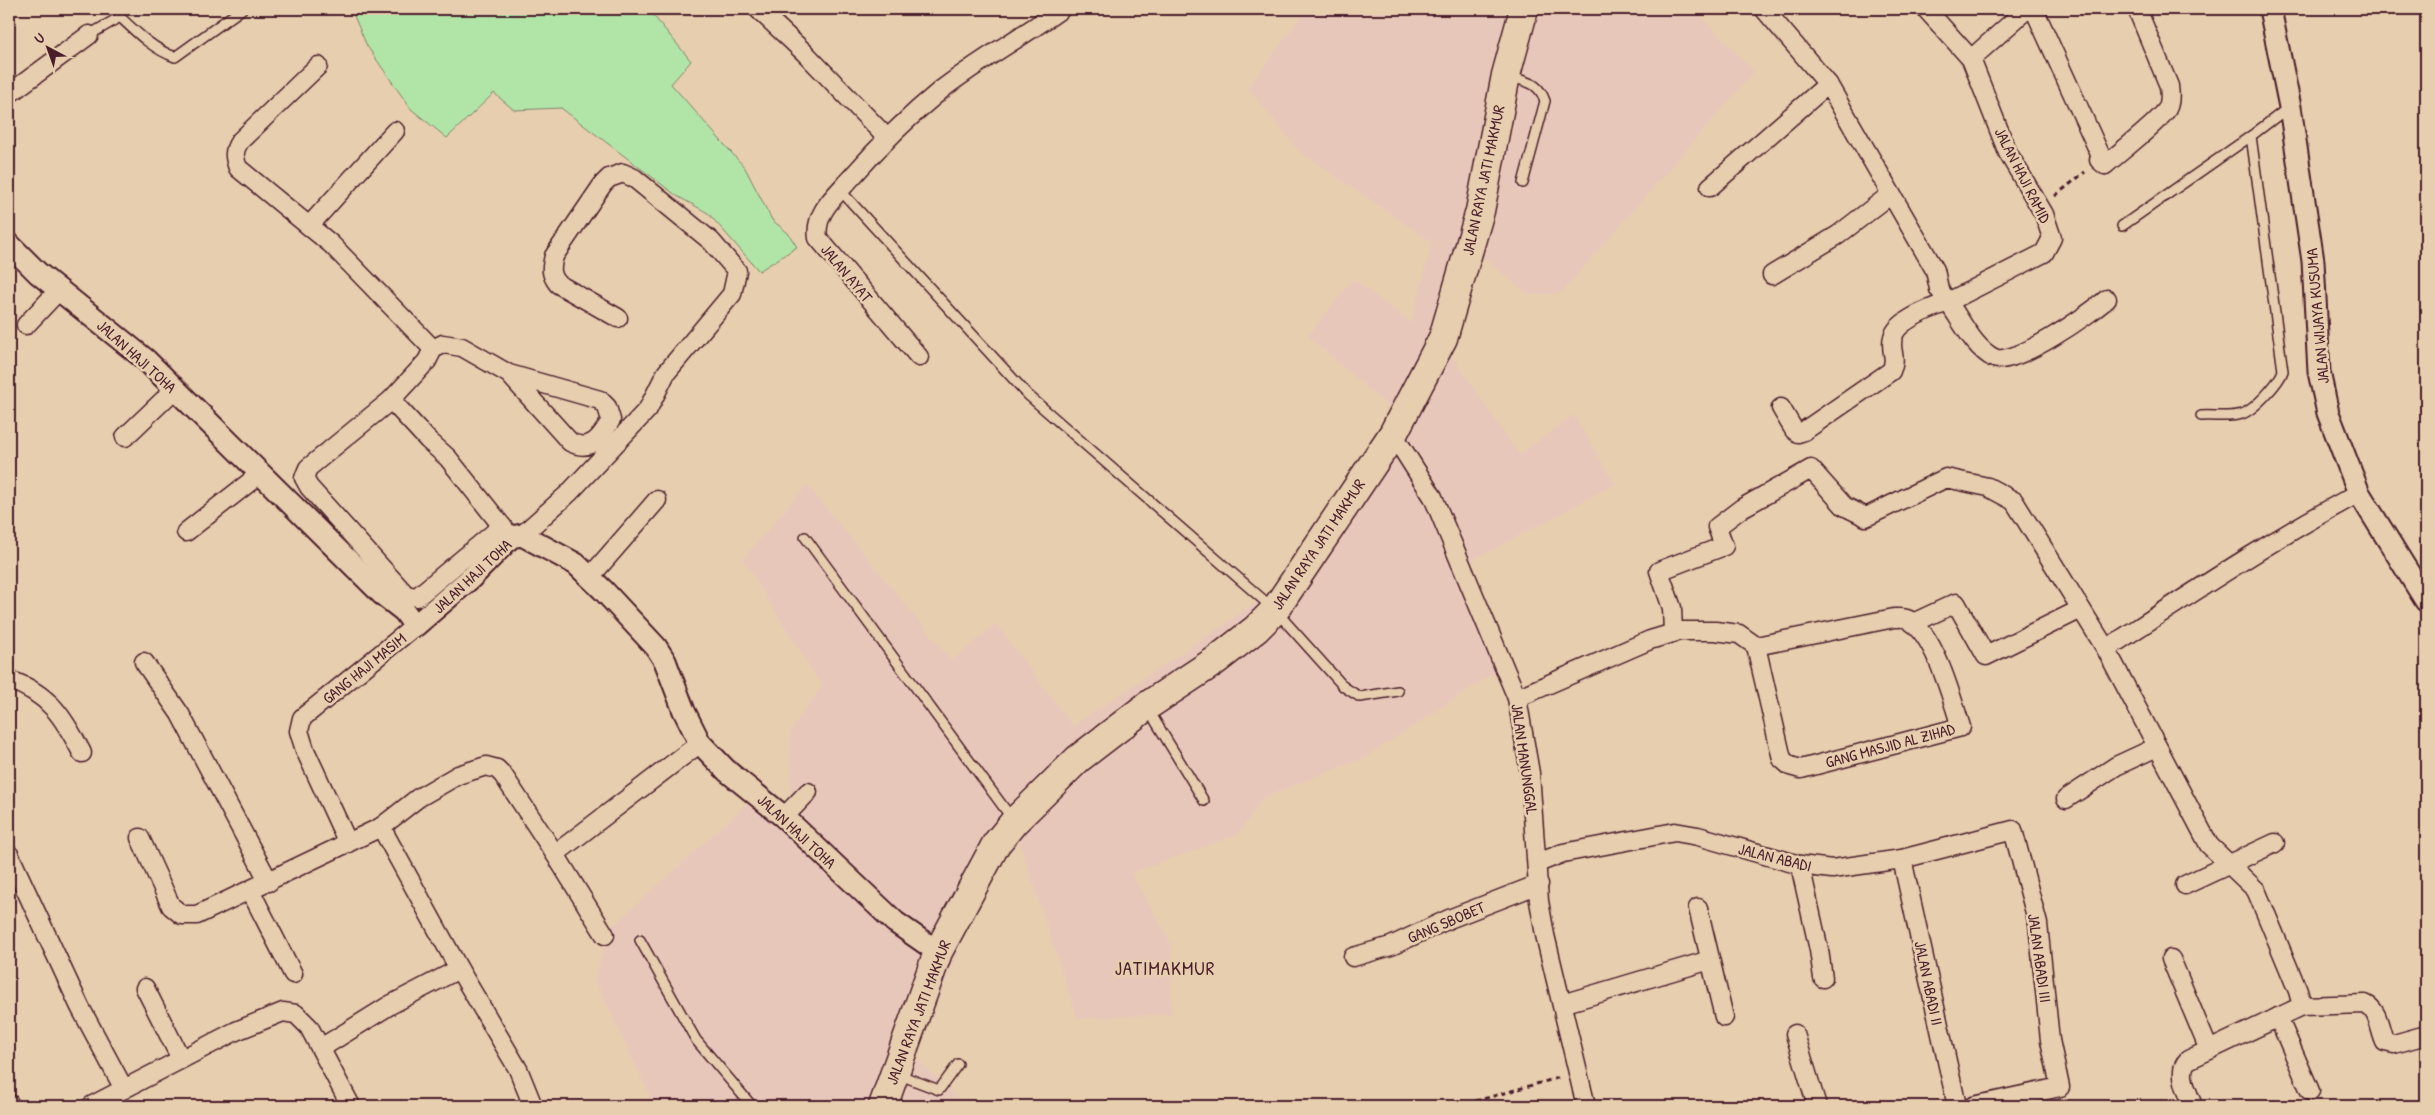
<svg xmlns="http://www.w3.org/2000/svg" width="2435" height="1115" font-family="'Patrick Hand',sans-serif">
	<rect width="100%" height="100%" fill="#e7ceaf"/>
	<filter id="ink" filterUnits="userSpaceOnUse"><feTurbulence type="fractalNoise" baseFrequency=".02" numOctaves="2"/><feDisplacementMap in="SourceGraphic" scale="10" xChannelSelector="R" yChannelSelector="G"/><feConvolveMatrix kernelMatrix="1 2 1 2 8 2 1 2 1" color-interpolation-filters="sRGB"/></filter>
	<g filter="url(#ink)">
		<polygon fill="#e8c7bb" points="1307,9 1693,9 1754,72 1561,293 1529,295 1480,255 1461,326 1450,353 1519,455 1574,415 1615,484 1460,567 1500,669 1366,757 1264,797 1237,835 1131,873 1172,945 1171,1014 1078,1019 1017,834 979,896 916,1058 967,1106 655,1106 595,979 610,929 760,792 791,821 791,730 822,686 743,559 807,485 952,661 996,624 1073,726 1271,593 1399,416 1308,336 1353,279 1412,323 1432,242 1299,151 1248,88"/>
		<polygon fill="#b1e5a7" stroke="#7e8269" points="351,9 648,9 691,61 671,84 745,168 772,220 788,233 797,247 759,271 708,213 677,196 561,108 514,110 494,93 447,138 411,109 367,46"/>
		<g fill="none" stroke-linecap="round" stroke-linejoin="round">
			<defs>
				<g id="service">
					<path d="M 89,35 L 120,17 C 137,33 153,49 175,57 L 242,9"/>
					<path d="M 1509,76 C 1527,83 1538,81 1545,101 L 1523,183"/>
					<polyline points="840,190 1028,395 1275,610 1344,687 1360,697 1398,691"/>
					<polyline points="2122,226 2251,136 2289,107"/>
					<path d="M 2201,416 C 2213,415 2230,418 2242,414 C 2254,410 2279,383 2283,371 L 2251,136"/>
					<polyline points="805,537 1013,820"/>
					<polyline points="1148,709 1204,801"/>
					<polyline points="640,940 696,1040 752,1106"/>
					<polyline points="897,1074 939,1090 958,1064"/>
				</g>
				<g id="minor">
					<polyline points="758,9 805,53 887,138"/>
					<path d="M 1764,9 L 1828,84 L 1935,270 L 1939,289 L 1948,302 C 1934,307 1897,320 1893,337 C 1889,350 1898,357 1891,371 L 1804,431 L 1798,433 L 1794,430 L 1781,408"/>
					<path d="M 1926,9 L 1971,59 L 2008,153 L 2044,214 L 2052,238 L 2044,253 L 1948,302 C 1961,320 1974,348 1994,358 C 2013,368 2091,313 2107,299"/>
					<polyline points="2034,9 2105,165"/>
					<polyline points="1971,59 2027,9"/>
					<path d="M 318,66 L 240,141 C 233,151 234,157 238,168 L 331,244 L 433,349"/>
					<polyline points="9,94 89,35"/>
					<path d="M 2099,160 L 2105,165 C 2119,153 2159,122 2167,109 C 2171,102 2170,93 2169,86 L 2137,9"/>
					<polyline points="1710,187 1828,84"/>
					<polyline points="309,226 395,131"/>
					<polyline points="1772,275 1838,235 1890,195"/>
					<polyline points="26,325 60,289"/>
					<path d="M 919,357 L 818,238 C 814,213 835,196 851,178 C 879,146 908,117 941,90 C 978,61 1022,37 1061,9"/>
					<polyline points="391,400 428,440 448,458 509,535"/>
					<polyline points="1393,434 1433,497 1517,698 1530,773 1539,901 1545,935 1586,1106"/>
					<polyline points="125,437 175,389"/>
					<path d="M 502,526 L 417,597 L 406,595 L 309,487 L 304,478 L 308,468 L 391,400 L 427,361 L 433,349 L 443,344 L 462,347 L 509,374 L 600,400 L 607,407 L 611,420 C 601,437 591,453 570,442 L 509,374"/>
					<polyline points="186,532 260,474"/>
					<path d="M 522,535 L 569,493 L 648,409 L 666,373 L 732,294 L 737,271 L 711,241 L 634,178 L 623,173 L 609,178 L 603,184 L 554,256 C 551,268 550,274 558,284 L 618,318"/>
					<polyline points="590,577 657,500"/>
					<polyline points="1913,623 1956,603 1986,656 2081,609"/>
					<path d="M 1673,633 L 1672,608 L 1659,571 L 1724,546 L 1717,527 L 1742,508 L 1811,469 L 1844,506 L 1866,517 L 1946,478 L 1988,487 L 2014,501 L 2106,649 L 2209,845 L 2256,890 L 2298,991 L 2302,1006 L 2188,1060 C 2176,1072 2188,1092 2193,1106"/>
					<path d="M 2106,649 C 2189,595 2271,540 2359,493"/>
					<polyline points="144,662 180,714 269,882"/>
					<path d="M 9,680 C 49,693 64,718 82,753"/>
					<path d="M 1517,698 L 1650,640 L 1680,631 L 1715,631 L 1739,634 L 1756,646 L 1894,618 C 1899,618 1905,617 1909,620 C 1935,635 1952,699 1961,727 L 1801,769 L 1790,766 L 1782,759 L 1756,646"/>
					<polyline points="2066,799 2116,766 2157,747"/>
					<polyline points="784,817 808,792"/>
					<polyline points="381,827 459,969 518,1069 533,1106"/>
					<polyline points="140,838 171,906 182,915 197,915 381,827 418,798 458,775 486,766 497,769 503,775 555,854 700,743"/>
					<polyline points="348,843 305,750 299,731 302,718 415,626"/>
					<polyline points="9,854 80,1007 124,1089"/>
					<polyline points="555,854 605,935"/>
					<polyline points="1902,859 1957,1106"/>
					<polyline points="1538,863 1563,853 1675,832 1698,836 1800,865 1832,869 1902,859 2013,830 2038,924 2050,1040 2060,1087 1973,1106"/>
					<polyline points="1800,865 1819,950 1823,978"/>
					<polyline points="2185,885 2275,843"/>
					<polyline points="250,890 293,974"/>
					<polyline points="1698,908 1724,1017"/>
					<polyline points="1353,957 1391,946 1449,919 1539,884"/>
					<polyline points="2171,959 2209,1050"/>
					<polyline points="145,988 181,1059"/>
					<polyline points="1562,1004 1710,960"/>
					<path d="M 2302,1006 L 2365,1004 C 2379,1010 2379,1029 2385,1042 L 2394,1044 L 2426,1035"/>
					<polyline points="2278,1017 2310,1091"/>
					<polyline points="1795,1034 1817,1106"/>
					<polyline points="321,1048 390,1005 459,969"/>
					<polyline points="9,1103 10,1106"/>
					<polyline points="91,1106 236,1031 283,1012 296,1014 309,1027 351,1106"/>
				</g>
				<g id="tertiary">
					<polyline points="2270,9 2290,107 2313,261 2319,372 2328,413 2359,493 2426,601"/>
					<polyline points="9,244 38,273 146,360 382,594 404,611 415,626 472,577 511,537 522,535 576,564 603,590 656,647 665,661 684,711 700,743 727,771 784,817 895,922 938,952"/>
				</g>
				<polyline id="primary" points="883,1106 938,952 996,844 1014,822 1078,759 1147,706 1215,661 1256,629 1275,610 1393,434 1443,338 1480,211 1506,75 1524,9"/>
			</defs>
			<use href="#service" stroke="#4a1f2b" stroke-width="12"/>
			<use href="#minor" stroke="#4a1f2b" stroke-width="21"/>
			<use href="#tertiary" stroke="#4a1f2b" stroke-width="25"/>
			<use href="#primary" stroke="#4a1f2b" stroke-width="31"/>
			<g stroke="#4a1f2b" stroke-width="3" stroke-dasharray="5 4" stroke-linecap="butt">
				<polyline points="2055,196 2085,172"/>
				<polyline points="1458,1106 1561,1077"/>
			</g>
			<use href="#service" stroke="#e7ceaf" stroke-width="9"/>
			<use href="#minor" stroke="#e7ceaf" stroke-width="18"/>
			<use href="#tertiary" stroke="#e7ceaf" stroke-width="21"/>
			<use href="#primary" stroke="#e7ceaf" stroke-width="28"/>
		</g>
	</g>
	<g text-anchor="middle" dominant-baseline="central" stroke-width="5" stroke-linejoin="round" paint-order="stroke">
		<g font-size="16" fill="#4a1f2b" stroke="#e7ceaf">
			<text transform="translate(2023 175) rotate(63)">JALAN HAJI RAMID</text>
			<text transform="translate(1483 180) rotate(-78)">JALAN RAYA JATI MAKMUR</text>
			<text transform="translate(847 273) rotate(50)">JALAN AYAT</text>
			<text transform="translate(2317 316) rotate(-95)">JALAN WIJAYA KUSUMA</text>
			<text transform="translate(137 356) rotate(42)">JALAN HAJI TOHA</text>
			<text transform="translate(1318 544) rotate(-56)">JALAN RAYA JATI MAKMUR</text>
			<text transform="translate(472 576) rotate(-43)">JALAN HAJI TOHA</text>
			<text transform="translate(364 668) rotate(-39)">GANG HAJI MASIM</text>
			<text transform="translate(1890 745) rotate(-15)">GANG MASJID AL ZIHAD</text>
			<text transform="translate(1525 759) rotate(82)">JALAN MANUNGGAL</text>
			<text transform="translate(797 831) rotate(43)">JALAN HAJI TOHA</text>
			<text transform="translate(1775 857) rotate(14)">JALAN ABADI</text>
			<text transform="translate(1446 922) rotate(-23)">GANG SBOBET</text>
			<text transform="translate(2040 958) rotate(82)">JALAN ABADI III</text>
			<text transform="translate(1929 983) rotate(78)">JALAN ABADI II</text>
			<text transform="translate(918 1012) rotate(-69)">JALAN RAYA JATI MAKMUR</text>
		</g>
		<g font-size="19" letter-spacing="1" fill="#4a1f2b" stroke="#e7ceaf">
			<text x="1165" y="968">JATIMAKMUR</text>
		</g>
	</g>
	<rect width="2435" height="1115" fill="none" stroke="#e7ceaf" stroke-width="30"/>
	<rect x="15" y="15" width="2405" height="1085" fill="none" stroke="#4a1f2b" stroke-width="2" filter="url(#ink)"/>
	<g transform="translate(48 48) rotate(319)" stroke="#e7ceaf" stroke-width="4" paint-order="stroke">
	<path d="M0-4L9 19L0 12L-9 19Z" fill="#4a1f2b"/>
	<text y="-8" font-size="14" font-weight="bold" text-anchor="middle" fill="#4a1f2b">U</text>
	</g>
</svg>
